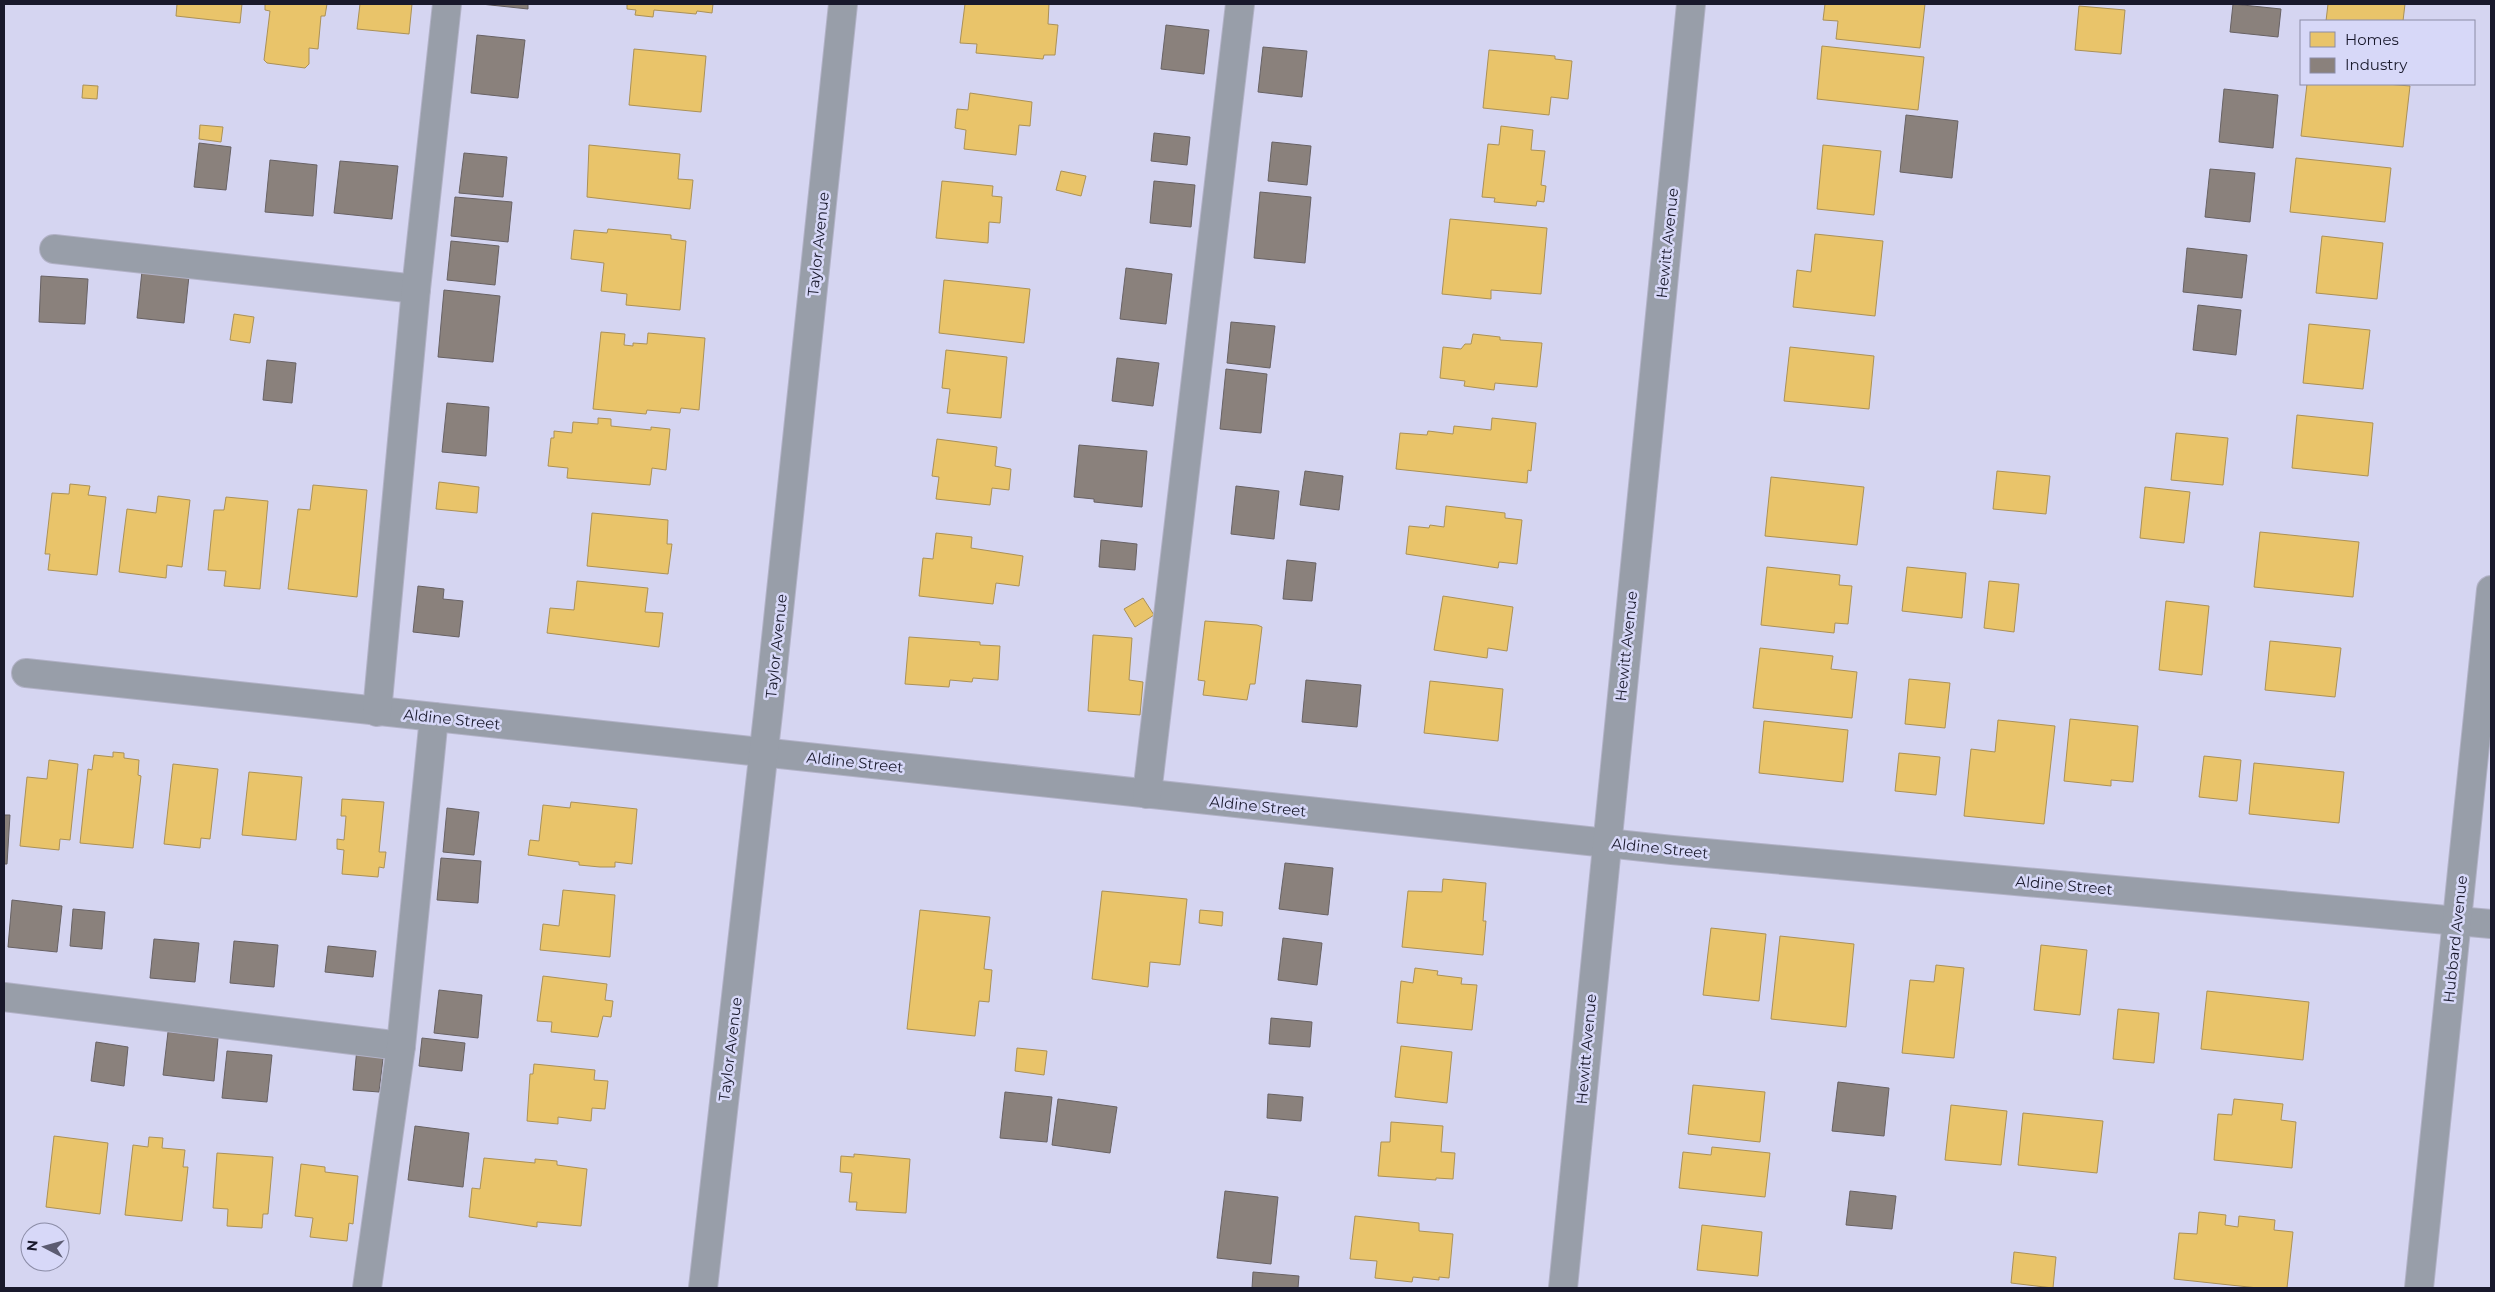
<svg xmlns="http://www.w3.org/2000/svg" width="2495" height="1292" font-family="Montserrat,sans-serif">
	<rect width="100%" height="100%" fill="#d5d5f1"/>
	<g fill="#e9c46a" stroke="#ab9157">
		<polygon points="177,4 242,4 240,23 176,16"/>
		<polygon points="265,4 327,4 325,16 321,16 318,49 309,48 309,64 305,68 267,63 264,60 270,11 265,10"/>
		<polygon points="360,4 412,4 409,34 357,29"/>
		<polygon points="627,4 713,4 712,13 697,11 696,14 654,10 653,17 635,15 636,10 627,9"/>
		<polygon points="965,4 1049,4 1048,24 1058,25 1055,55 1044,55 1043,59 976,53 977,44 960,43"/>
		<polygon points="1825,4 1925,4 1920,48 1836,39 1838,21 1823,20"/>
		<polygon points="2328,4 2405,4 2403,21 2326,21"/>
		<polygon points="2079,6 2125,10 2121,54 2075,50"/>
		<polygon points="1822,46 1924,57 1918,110 1817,99"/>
		<polygon points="634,49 706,56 701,112 629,105"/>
		<polygon points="1489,50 1555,56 1555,59 1572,61 1568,99 1551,97 1549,115 1483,108"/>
		<polygon points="2307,84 2387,84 2410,86 2403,147 2301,136"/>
		<polygon points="83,85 98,86 97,99 82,98"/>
		<polygon points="970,93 1032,102 1030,126 1019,125 1016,155 964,149 966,130 955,128 957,109 968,110"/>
		<polygon points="200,125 223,127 221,142 199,139"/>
		<polygon points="1501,126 1533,130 1531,150 1545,151 1541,185 1546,186 1544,202 1537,201 1536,206 1494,202 1495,198 1482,197 1488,144 1499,145"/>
		<polygon points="589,145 680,154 678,179 693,180 690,209 587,197"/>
		<polygon points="1823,145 1881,151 1874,215 1817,209"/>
		<polygon points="2296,158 2391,168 2385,222 2290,212"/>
		<polygon points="1061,171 1086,176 1081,196 1056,190"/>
		<polygon points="942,181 993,186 992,196 1002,197 1000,223 989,222 988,243 936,238"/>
		<polygon points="1450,219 1547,228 1541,294 1491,290 1491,299 1442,294"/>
		<polygon points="608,229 671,235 671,239 686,241 680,310 626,305 627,294 601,291 604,263 571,259 574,230 607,233"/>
		<polygon points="1815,234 1883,241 1875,316 1793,307 1797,270 1811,272"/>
		<polygon points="2322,236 2383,243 2377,299 2316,293"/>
		<polygon points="944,280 1030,289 1024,343 939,333"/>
		<polygon points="234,314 254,317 250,343 230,340"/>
		<polygon points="2309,324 2370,330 2363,389 2303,383"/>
		<polygon points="601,332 625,334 624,345 633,346 633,343 647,344 648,333 705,338 699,410 681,408 680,413 647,410 646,414 593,409"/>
		<polygon points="1473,334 1500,337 1500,340 1542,343 1537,387 1495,383 1494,390 1464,386 1465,381 1440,378 1443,347 1461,349 1465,344 1471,344"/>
		<polygon points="1790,347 1874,356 1869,409 1784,401"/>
		<polygon points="946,350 1007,357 1001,418 947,413 950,389 942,388"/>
		<polygon points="2297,415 2373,423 2368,476 2292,468"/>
		<polygon points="598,418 611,419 611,426 651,430 651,427 670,429 666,470 652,468 650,485 567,478 568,468 548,466 551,438 554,438 554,431 572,433 573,422 598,424"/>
		<polygon points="1492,418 1536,423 1531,471 1528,470 1527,483 1396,469 1400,433 1427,435 1428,431 1453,434 1454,426 1491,430"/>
		<polygon points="2176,433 2228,438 2223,485 2171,480"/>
		<polygon points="937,439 997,447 995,466 1011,469 1009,490 992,488 990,505 936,499 939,477 932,476"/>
		<polygon points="1997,471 2050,476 2046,514 1993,509"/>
		<polygon points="1771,477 1864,487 1857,545 1765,536"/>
		<polygon points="439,482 479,487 477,513 436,509"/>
		<polygon points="70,484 90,486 88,495 106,497 97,575 48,570 50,554 45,554 52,493 69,494"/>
		<polygon points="313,485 367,490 357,597 288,589 298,509 310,510"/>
		<polygon points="2145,487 2190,492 2184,543 2140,538"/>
		<polygon points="158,496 190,500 182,567 167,565 166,578 119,572 127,509 156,513"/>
		<polygon points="226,497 268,501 260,589 224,586 226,571 208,570 214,510 224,510"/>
		<polygon points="1446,506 1505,513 1505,518 1522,520 1517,564 1499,562 1498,568 1406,554 1409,526 1429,528 1430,525 1444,527"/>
		<polygon points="592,513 668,520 667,544 672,544 668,574 587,566"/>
		<polygon points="2260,532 2359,542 2353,597 2254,587"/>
		<polygon points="936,533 972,537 971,548 1023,556 1019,586 996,583 993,604 919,596 923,558 933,559"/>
		<polygon points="1767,567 1840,575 1839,585 1852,586 1848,624 1835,623 1834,633 1761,625"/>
		<polygon points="1907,567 1966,573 1962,618 1902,611"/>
		<polygon points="577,581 648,588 645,612 663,613 659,647 547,633 550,608 574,610"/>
		<polygon points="1989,581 2019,584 2014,632 1984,628"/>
		<polygon points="1443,596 1513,607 1507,651 1488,648 1487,658 1434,650"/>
		<polygon points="1143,598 1154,615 1135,627 1124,609"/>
		<polygon points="2166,601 2209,606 2202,675 2159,670"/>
		<polygon points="1205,621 1257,625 1262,627 1255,684 1250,684 1247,700 1203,695 1205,681 1198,680"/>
		<polygon points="1093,635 1132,638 1129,680 1143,682 1140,715 1088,711"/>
		<polygon points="909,637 980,642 980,645 1000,646 998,680 973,678 972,682 950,680 949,687 905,684"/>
		<polygon points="2270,641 2341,648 2335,697 2265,690"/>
		<polygon points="1760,648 1833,656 1831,669 1857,672 1852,718 1753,708"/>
		<polygon points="1909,679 1950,683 1945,728 1905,724"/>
		<polygon points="1430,681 1503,689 1498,741 1424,733"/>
		<polygon points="2070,719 2138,726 2133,782 2111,780 2111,786 2064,781"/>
		<polygon points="1998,720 2055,726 2044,824 1964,816 1971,749 1995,752"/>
		<polygon points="1764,721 1848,730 1843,782 1759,773"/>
		<polygon points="113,752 124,753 124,758 139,760 138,775 141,776 133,848 80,843 88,769 92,770 94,755 113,757"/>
		<polygon points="1899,753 1940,757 1936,795 1895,791"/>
		<polygon points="2204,756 2241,760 2237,801 2199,797"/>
		<polygon points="49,760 78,764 70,840 60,839 59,850 20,846 27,777 47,779"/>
		<polygon points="2254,763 2344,772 2339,823 2249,814"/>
		<polygon points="173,764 218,769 210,839 201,838 200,848 164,844"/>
		<polygon points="249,772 302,777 296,840 242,835"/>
		<polygon points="342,799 384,802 379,852 386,852 384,868 379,867 378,877 342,874 344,850 337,849 337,839 344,840 346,816 341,816"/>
		<polygon points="571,802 637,809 632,864 615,862 615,867 600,867 579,865 579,862 528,855 530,840 539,841 543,805 570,808"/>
		<polygon points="1443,879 1486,883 1483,921 1486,921 1483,955 1402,947 1408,891 1442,892"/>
		<polygon points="563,890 615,895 610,957 540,950 543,924 559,926"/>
		<polygon points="1102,891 1187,899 1180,965 1150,962 1148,987 1092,979"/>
		<polygon points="920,910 990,917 984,969 992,970 989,1002 979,1001 975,1036 907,1029"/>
		<polygon points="1200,910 1223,912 1222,926 1199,923"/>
		<polygon points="1711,928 1766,934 1759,1001 1703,995"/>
		<polygon points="1780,936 1854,944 1846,1027 1771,1019"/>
		<polygon points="2041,945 2087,950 2080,1015 2034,1010"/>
		<polygon points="1936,965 1964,968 1954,1058 1902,1053 1910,980 1934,982"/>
		<polygon points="1415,968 1438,971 1437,975 1462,978 1461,984 1477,985 1472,1030 1397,1023 1401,981 1413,983"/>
		<polygon points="543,976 607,984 605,1000 613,1001 611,1017 603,1016 598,1037 551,1032 552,1022 537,1021"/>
		<polygon points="2207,991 2309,1002 2303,1060 2201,1049"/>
		<polygon points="2118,1009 2159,1013 2154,1063 2113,1059"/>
		<polygon points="1401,1046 1452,1052 1447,1103 1395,1097"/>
		<polygon points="1017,1048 1047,1051 1044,1075 1015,1071"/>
		<polygon points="534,1064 595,1070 594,1080 608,1081 605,1109 592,1108 591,1121 558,1117 558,1124 527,1121 530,1074 533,1074"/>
		<polygon points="1693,1085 1765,1092 1760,1142 1688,1134"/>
		<polygon points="2234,1099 2283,1104 2281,1120 2296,1122 2292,1168 2214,1160 2218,1114 2232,1115"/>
		<polygon points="1951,1105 2007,1111 2001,1165 1945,1160"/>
		<polygon points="2023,1113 2103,1121 2097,1173 2018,1165"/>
		<polygon points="1391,1122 1443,1126 1441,1152 1455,1153 1453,1179 1436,1178 1436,1180 1378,1176 1381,1142 1390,1142"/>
		<polygon points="54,1136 108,1143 100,1214 46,1207"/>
		<polygon points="149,1137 163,1138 162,1148 185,1150 183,1167 188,1167 182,1221 125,1215 133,1145 148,1147"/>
		<polygon points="1712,1147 1770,1153 1765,1197 1679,1188 1683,1152 1711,1155"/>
		<polygon points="217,1153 273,1157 268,1214 263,1214 262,1228 227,1226 228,1209 213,1208"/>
		<polygon points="854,1154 910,1159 906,1213 856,1210 857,1202 849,1202 852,1173 840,1172 841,1156 854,1157"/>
		<polygon points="484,1158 535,1163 535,1159 557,1161 557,1165 587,1169 581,1226 537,1222 537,1227 469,1217 472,1188 480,1189"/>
		<polygon points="301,1164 325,1167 325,1172 358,1176 353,1224 349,1223 347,1241 310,1237 313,1218 295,1216"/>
		<polygon points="2199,1212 2226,1215 2225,1225 2238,1227 2239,1216 2275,1220 2274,1230 2293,1232 2287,1288 2258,1288 2174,1279 2179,1233 2197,1234"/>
		<polygon points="1355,1216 1419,1223 1419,1231 1453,1234 1449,1278 1439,1277 1439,1280 1413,1277 1412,1282 1375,1278 1377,1261 1350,1259"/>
		<polygon points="1702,1225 1762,1232 1758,1276 1697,1270"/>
		<polygon points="2014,1252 2056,1257 2053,1288 2011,1283"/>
	</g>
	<g fill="#8a817c" stroke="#686264">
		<polygon points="481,4 528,4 528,9"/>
		<polygon points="2233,4 2281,9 2278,37 2230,32"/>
		<polygon points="1166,25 1209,30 1204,74 1161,69"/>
		<polygon points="477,35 525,40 518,98 471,93"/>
		<polygon points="1263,47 1307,51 1302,97 1258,92"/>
		<polygon points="2224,89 2278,95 2273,148 2219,142"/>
		<polygon points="1906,115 1958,121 1952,178 1900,172"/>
		<polygon points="1154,133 1190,137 1187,165 1151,161"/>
		<polygon points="1272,142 1311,146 1307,185 1268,181"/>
		<polygon points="199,143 231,147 226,190 194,187"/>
		<polygon points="464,153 507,157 503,197 459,193"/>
		<polygon points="270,160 317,165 313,216 265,212"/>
		<polygon points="340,161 398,166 392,219 334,213"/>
		<polygon points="2210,169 2255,173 2250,222 2205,217"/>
		<polygon points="1154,181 1195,185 1191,227 1150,223"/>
		<polygon points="1260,192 1311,197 1305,263 1254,258"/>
		<polygon points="455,197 512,202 508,242 451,236"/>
		<polygon points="451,241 499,246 495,285 447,280"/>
		<polygon points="2187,248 2247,255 2242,298 2183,292"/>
		<polygon points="1126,268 1172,274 1166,324 1120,319"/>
		<polygon points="142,271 189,276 184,323 137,318"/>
		<polygon points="41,276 88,279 85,324 39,322"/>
		<polygon points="444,290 500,296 493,362 438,357"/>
		<polygon points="2198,305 2241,310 2236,355 2193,350"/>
		<polygon points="1231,322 1275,326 1270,368 1227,363"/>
		<polygon points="1117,358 1159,363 1153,406 1112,401"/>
		<polygon points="267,360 296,363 292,403 263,400"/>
		<polygon points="1226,369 1267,374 1261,433 1220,429"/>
		<polygon points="447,403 489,407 486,456 442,452"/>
		<polygon points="1079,445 1147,451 1142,507 1094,502 1094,499 1074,497"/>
		<polygon points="1305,471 1343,476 1339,510 1300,505"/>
		<polygon points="1236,486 1279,491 1274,539 1231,534"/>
		<polygon points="1101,540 1137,544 1135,570 1099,567"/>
		<polygon points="1287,560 1316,563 1312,601 1283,599"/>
		<polygon points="418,586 444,589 443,599 463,601 459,637 413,632"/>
		<polygon points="1306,680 1361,685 1357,727 1302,722"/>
		<polygon points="447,808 479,812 474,855 443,852"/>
		<polygon points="4,815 10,815 7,864 4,864"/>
		<polygon points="441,858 481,861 478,903 437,900"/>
		<polygon points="1285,863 1333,868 1328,915 1279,909"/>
		<polygon points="12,900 62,906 57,952 8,947"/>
		<polygon points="73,909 105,912 102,949 70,946"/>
		<polygon points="1283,938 1322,943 1317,985 1278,980"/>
		<polygon points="154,939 199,943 195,982 150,978"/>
		<polygon points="234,941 278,945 274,987 230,983"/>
		<polygon points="328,946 376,951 373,977 325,972"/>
		<polygon points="439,990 482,995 478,1038 434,1033"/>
		<polygon points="1271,1018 1312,1022 1310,1047 1269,1044"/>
		<polygon points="168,1032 218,1038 214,1081 163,1075"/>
		<polygon points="422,1038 465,1043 462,1071 419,1066"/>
		<polygon points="96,1042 128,1047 124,1086 91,1081"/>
		<polygon points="357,1048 384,1050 379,1092 353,1090"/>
		<polygon points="227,1051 272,1055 267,1102 222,1098"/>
		<polygon points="1838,1082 1889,1088 1884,1136 1832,1131"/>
		<polygon points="1005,1092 1052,1097 1047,1142 1000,1138"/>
		<polygon points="1268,1094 1303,1097 1301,1121 1267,1118"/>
		<polygon points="1058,1099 1117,1107 1110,1153 1052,1145"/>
		<polygon points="415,1126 469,1133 463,1187 408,1180"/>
		<polygon points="1225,1191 1278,1197 1271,1264 1217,1258"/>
		<polygon points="1850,1191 1896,1196 1892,1229 1846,1225"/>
		<polygon points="1253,1272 1299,1276 1298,1288 1252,1288"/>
	</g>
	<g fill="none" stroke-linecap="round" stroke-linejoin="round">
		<defs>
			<g id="minor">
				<polyline points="54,249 416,289"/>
				<polyline points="26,673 1672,850 2491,924"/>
				<polyline points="377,712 416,289 447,4"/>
				<polyline points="1147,794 1240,4"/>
				<polyline points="4,997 401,1046"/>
				<polyline points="367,1288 401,1046 434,717"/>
				<polyline points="703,1288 769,705 843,4"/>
				<polyline points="1563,1288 1691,4"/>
				<polyline points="2419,1288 2491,590"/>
			</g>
		</defs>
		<use href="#minor" stroke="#b2b2c7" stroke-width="30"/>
		<use href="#minor" stroke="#989ea9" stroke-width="28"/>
	</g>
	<g text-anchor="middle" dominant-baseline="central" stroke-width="5" stroke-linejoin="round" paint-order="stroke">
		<g font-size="15" fill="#19192c" stroke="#d7d8f8">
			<text transform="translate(1667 243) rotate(-84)">Hewitt Avenue</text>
			<text transform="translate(818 244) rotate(-84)">Taylor Avenue</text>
			<text transform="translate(776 646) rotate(-84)">Taylor Avenue</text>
			<text transform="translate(1626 646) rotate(-84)">Hewitt Avenue</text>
			<text transform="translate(452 719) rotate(6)">Aldine Street</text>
			<text transform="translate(855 762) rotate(6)">Aldine Street</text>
			<text transform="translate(1258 806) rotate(6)">Aldine Street</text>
			<text transform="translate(1660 848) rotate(6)">Aldine Street</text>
			<text transform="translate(2064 885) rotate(5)">Aldine Street</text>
			<text transform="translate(2455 939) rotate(-84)">Hubbard Avenue</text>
			<text transform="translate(730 1049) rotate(-83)">Taylor Avenue</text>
			<text transform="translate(1586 1049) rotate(-85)">Hewitt Avenue</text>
		</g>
	</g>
	<rect width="2495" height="1292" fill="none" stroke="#19192c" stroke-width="10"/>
	<rect x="2300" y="20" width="175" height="65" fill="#d7d8f8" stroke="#8b8ca6"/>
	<rect x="2310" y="32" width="25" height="15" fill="#e9c46a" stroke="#8b8ca6"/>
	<text x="2345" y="45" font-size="15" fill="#19192c">Homes</text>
	<rect x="2310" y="58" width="25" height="15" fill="#8a817c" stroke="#8b8ca6"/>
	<text x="2345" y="70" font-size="15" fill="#19192c">Industry</text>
	<g transform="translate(45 1247) rotate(276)"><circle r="24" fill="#d7d8f8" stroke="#8b8ca6"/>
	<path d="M0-4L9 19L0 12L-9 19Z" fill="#5b5b71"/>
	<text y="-8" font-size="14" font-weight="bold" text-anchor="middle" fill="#19192c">N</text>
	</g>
</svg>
